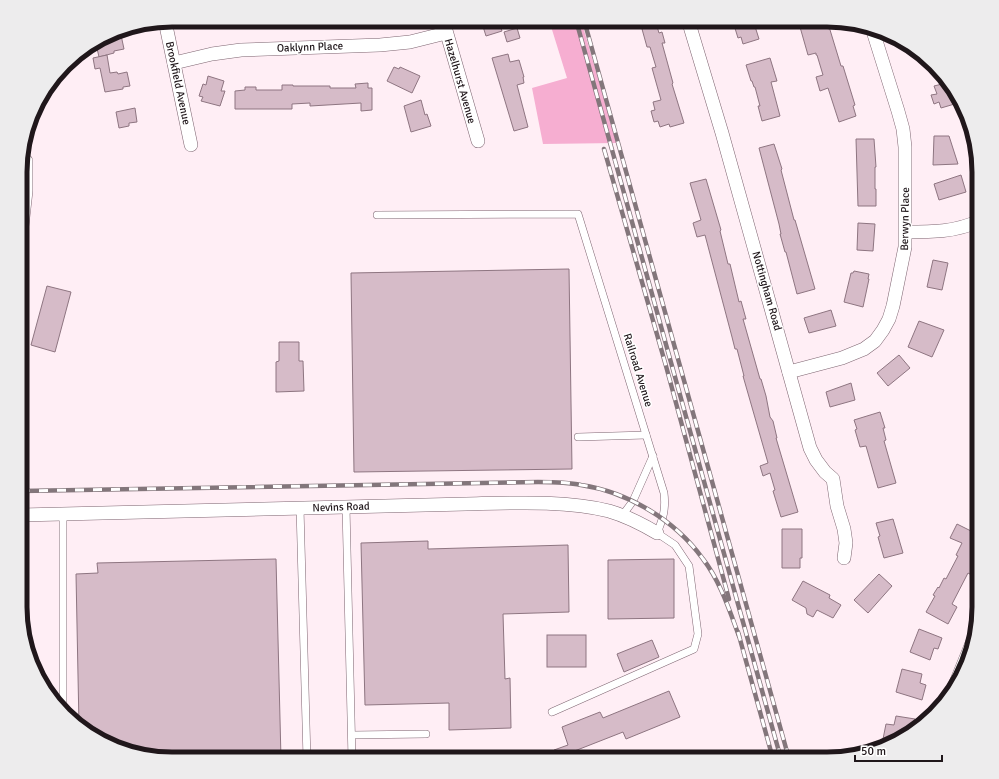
<svg xmlns="http://www.w3.org/2000/svg" width="999" height="779" font-family="Signika,sans-serif">
	<rect width="100%" height="100%" fill="#ffeef5"/>
	<polygon fill="#f6aed1" points="549,20 581,20 617,143 543,144 532,88 567,78"/>
	<g fill="#d6bbc8" stroke="#8e7581">
		<polygon points="481,20 498,20 502,31 486,36"/>
		<polygon points="643,20 655,20 659,33 662,32 665,43 662,43 673,83 672,84 684,123 670,127 669,124 660,127 658,121 654,122 651,111 655,110 653,102 661,100 652,68 656,67 650,47 647,47 642,29 645,28"/>
		<polygon points="751,20 753,20 759,39 743,44 741,37 738,38 734,25"/>
		<polygon points="825,20 827,20 841,66 843,66 855,105 853,106 856,116 839,122 828,88 820,91 816,77 823,75 817,55 816,55 816,53 808,55 800,27"/>
		<polygon points="517,28 520,38 507,42 504,32"/>
		<polygon points="121,35 124,49 114,51 114,53 99,57 96,44 106,38"/>
		<polygon points="508,54 510,62 519,60 524,77 523,77 524,83 517,85 528,127 514,131 492,58"/>
		<polygon points="107,55 110,73 117,72 118,74 127,72 130,86 123,87 123,89 105,92 100,68 95,69 93,58"/>
		<polygon points="770,58 777,81 771,82 780,116 762,121 758,106 760,106 755,87 754,87 752,81 751,81 746,65"/>
		<polygon points="394,67 399,69 400,67 420,76 412,93 387,81"/>
		<polygon points="208,76 224,81 221,91 225,91 220,106 201,101 203,97 199,96 203,84 206,85"/>
		<polygon points="368,83 368,88 372,88 372,110 361,111 361,103 310,106 310,103 292,104 292,109 235,109 235,91 245,90 245,87 256,87 256,90 282,90 282,85 293,85 293,86 330,86 330,88 356,88 355,84"/>
		<polygon points="946,83 955,94 958,103 941,108 939,102 934,104 931,95 937,94 934,86"/>
		<polygon points="421,100 425,115 427,114 431,126 411,132 404,106"/>
		<polygon points="135,108 137,122 129,123 129,126 119,128 116,112"/>
		<polygon points="934,136 949,136 958,164 933,165"/>
		<polygon points="856,139 874,139 876,167 875,167 875,189 876,189 876,206 858,206"/>
		<polygon points="774,144 782,169 781,170 794,220 795,220 815,289 797,294 786,252 785,252 780,234 781,234 779,224 759,148"/>
		<polygon points="961,175 966,192 939,200 934,184"/>
		<polygon points="706,179 721,230 720,231 728,264 730,264 739,302 741,301 746,319 743,319 760,379 761,379 766,396 770,417 773,421 777,438 776,438 798,512 781,517 773,491 775,490 770,473 763,476 760,466 768,463 743,376 744,376 737,349 735,349 732,337 705,235 697,237 693,223 701,220 690,183"/>
		<polygon points="858,223 875,224 873,251 857,250"/>
		<polygon points="933,260 948,263 942,290 927,287"/>
		<polygon points="569,269 572,469 354,472 351,273"/>
		<polygon points="854,271 869,274 868,279 869,279 863,307 844,302 851,273 853,273"/>
		<polygon points="47,286 71,292 55,352 31,345"/>
		<polygon points="831,310 836,326 809,333 804,318"/>
		<polygon points="919,321 944,330 932,357 908,347"/>
		<polygon points="279,342 299,342 299,361 303,361 304,391 276,392 276,362 279,361"/>
		<polygon points="899,355 910,368 888,386 877,373"/>
		<polygon points="851,383 855,400 830,407 826,392"/>
		<polygon points="880,412 885,428 883,428 886,440 884,441 896,483 878,488 866,446 860,447 855,430 857,429 854,420"/>
		<polygon points="893,519 903,553 884,558 878,537 880,536 876,523"/>
		<polygon points="957,524 979,535 979,569 975,577 968,573 952,604 957,607 948,624 926,612 935,596 933,595 938,587 939,588 944,578 946,579 958,556 956,555 962,543 950,538"/>
		<polygon points="782,529 802,529 802,558 800,558 800,568 782,568"/>
		<polygon points="428,541 428,549 568,545 569,612 503,614 505,679 510,678 511,728 449,730 449,703 365,705 361,543"/>
		<polygon points="276,559 281,759 162,759 114,748 79,726 76,574 98,573 97,563"/>
		<polygon points="674,559 674,618 608,619 608,560"/>
		<polygon points="879,574 892,586 868,613 854,600"/>
		<polygon points="803,581 830,595 829,598 841,605 833,618 817,610 813,617 807,614 806,608 792,600"/>
		<polygon points="919,629 942,638 938,649 934,648 930,660 910,652"/>
		<rect x="547" y="635" width="39" height="32"/>
		<polygon points="652,640 659,657 624,672 617,654"/>
		<polygon points="902,669 922,674 920,683 926,685 922,700 896,692"/>
		<polygon points="669,691 680,717 626,739 623,732 572,752 575,759 557,759 554,750 568,745 562,727 600,712 603,718"/>
		<polygon points="896,716 915,719 914,727 895,741 883,739 886,724 894,725"/>
	</g>
	<g fill="none" stroke-linecap="round" stroke-linejoin="round">
		<defs>
			<g id="lane">
				<path d="M 377,215 L 578,214 L 664,493 C 666,509 663,519 657,533 L 675,545 L 689,566 L 698,634 L 694,649 L 552,712"/>
				<polyline points="578,437 646,435"/>
				<polyline points="346,507 352,759"/>
				<polyline points="300,508 307,759"/>
				<polyline points="63,514 63,710"/>
				<polyline points="622,516 633,501 653,456"/>
				<polyline points="352,735 426,734"/>
			</g>
			<g id="street">
				<polyline points="443,20 478,141"/>
				<polyline points="688,20 722,133 810,448 816,460 825,472 833,479 837,506 844,529 846,543 844,558"/>
				<polyline points="165,21 191,145"/>
				<polyline points="174,63 212,54 241,50 380,45 410,42 446,33"/>
				<path d="M 906,232 C 932,232 955,232 979,221"/>
				<polyline points="21,235 26,191 26,161"/>
				<polyline points="789,372 842,358 864,349 875,341 883,330 889,319 893,306 905,247 905,147 903,129 898,111 872,28"/>
				<path d="M 21,515 L 466,504 C 511,503 566,500 609,511 C 626,516 642,524 657,533"/>
				<polyline points="955,685 974,638"/>
			</g>
		</defs>
		<use href="#lane" stroke="#7e6571" stroke-width="8"/>
		<use href="#street" stroke="#7e6571" stroke-width="14"/>
		<use href="#lane" stroke="#fff" stroke-width="7"/>
		<use href="#street" stroke="#fff" stroke-width="13"/>
		<defs>
			<g id="rail">
				<polyline points="576,20 781,759"/>
				<polyline points="584,20 789,759"/>
				<polyline points="604,149 666,366 729,599"/>
				<path d="M 21,491 L 538,482 C 552,482 567,482 581,485 C 628,492 675,520 703,559 C 720,581 729,609 739,636"/>
				<polyline points="738,632 773,759"/>
			</g>
		</defs>
		<use href="#rail" stroke="#83767b" stroke-width="4.5"/>
		<use href="#rail" stroke="#fff" stroke-width="3" stroke-dasharray="9" stroke-linecap="butt"/>
	</g>
	<g text-anchor="middle" dominant-baseline="central" stroke-width="3" stroke-linejoin="round" paint-order="stroke">
		<g font-size="11" fill="#20171b" stroke="#fff">
			<text transform="translate(310 47) rotate(-2)">Oaklynn Place</text>
			<text transform="translate(460 81) rotate(74)">Hazelhurst Avenue</text>
			<text transform="translate(178 83) rotate(78)">Brookfield Avenue</text>
			<text transform="translate(905 219) rotate(-89)">Berwyn Place</text>
			<text transform="translate(767 291) rotate(74)">Nottingham Road</text>
			<text transform="translate(638 370) rotate(73)">Railroad Avenue</text>
			<text transform="translate(341 507) rotate(-2)">Nevins Road</text>
		</g>
	</g>
	<path d="M0 0H999V779H0ZM172 27H827A145 145 0 0 1 972 172V607A145 145 0 0 1 827 752H172A145 145 0 0 1 27 607V172A145 145 0 0 1 172 27Z" fill="#edeced" fill-rule="evenodd"/>
	<path fill="none" stroke="#20171b" stroke-width="5" d="M172 27H827A145 145 0 0 1 972 172V607A145 145 0 0 1 827 752H172A145 145 0 0 1 27 607V172A145 145 0 0 1 172 27Z"/>
	<path d="M855 755v6h87v-6" fill="none" stroke="#20171b" stroke-width="2"/>
	<text x="861" y="755" font-size="12" fill="#20171b" stroke="#ffffff" stroke-width="3" paint-order="stroke">50 m</text>
</svg>
